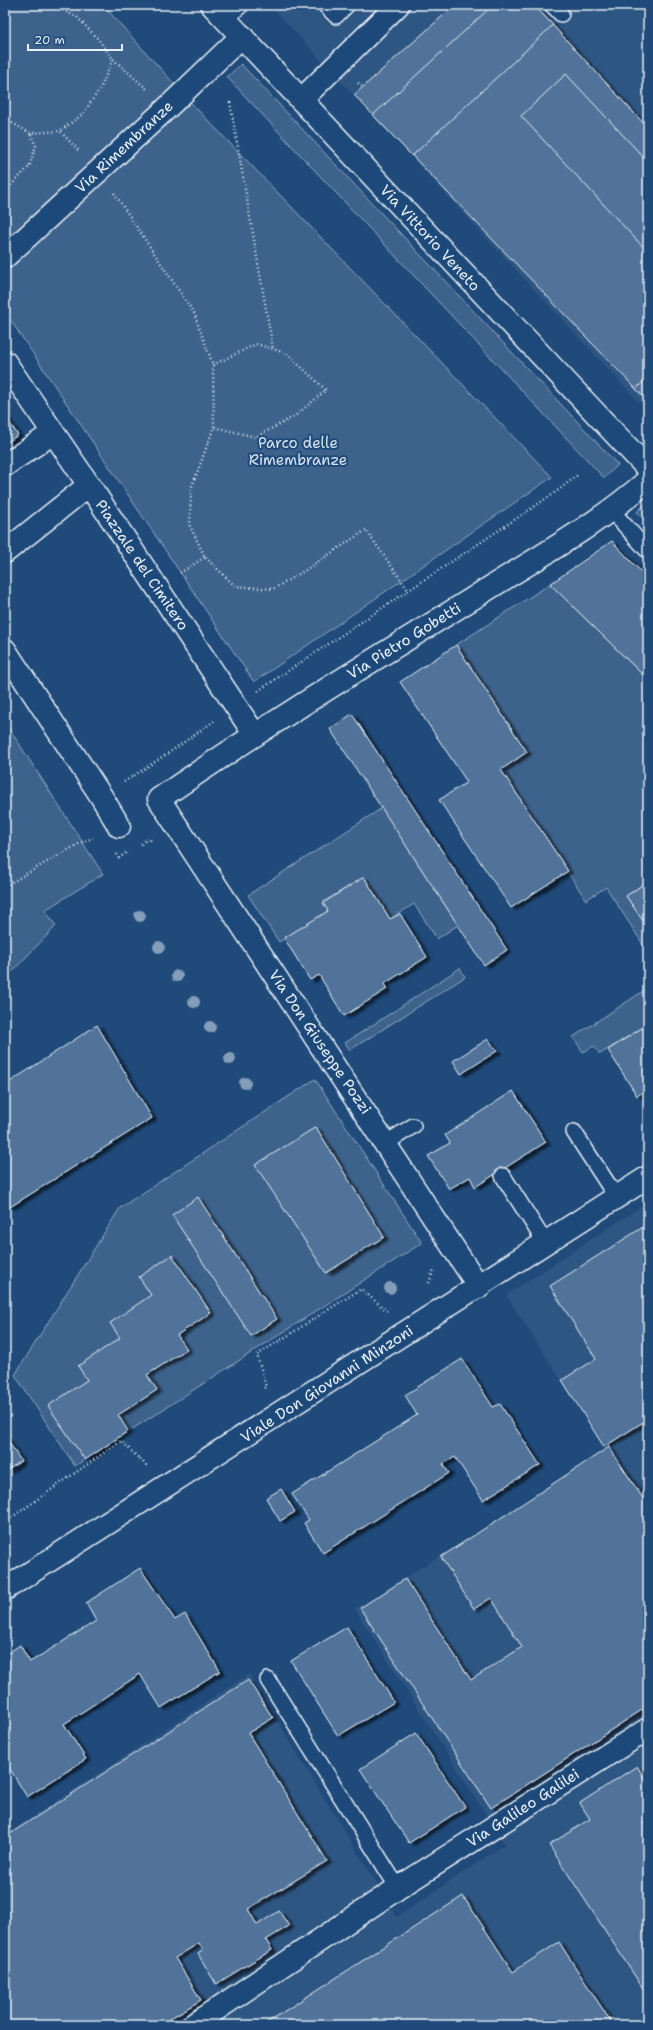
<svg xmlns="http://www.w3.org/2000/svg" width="653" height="2030" font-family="'Shantell Sans',sans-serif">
	<defs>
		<filter id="shadow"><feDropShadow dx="4.5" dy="2.5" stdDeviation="1" flood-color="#0009"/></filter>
	</defs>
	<rect width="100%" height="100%" fill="#1f4a7a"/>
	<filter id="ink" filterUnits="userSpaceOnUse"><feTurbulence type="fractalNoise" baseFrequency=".025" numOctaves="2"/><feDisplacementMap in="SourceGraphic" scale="8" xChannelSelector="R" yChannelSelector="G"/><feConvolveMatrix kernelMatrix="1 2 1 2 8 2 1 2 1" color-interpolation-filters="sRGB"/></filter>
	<g filter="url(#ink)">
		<g fill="#2e5683">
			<polygon points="270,5 648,5 648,412"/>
			<polygon points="648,1202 648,2025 5,2025 5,1835 249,1674 397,1917 505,1844 355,1609 607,1451 506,1295"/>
		</g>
		<g fill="#3c628c" stroke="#92aac2">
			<polygon points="5,5 103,5 195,107 552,477 254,682 5,312"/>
			<polygon points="241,64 618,465 604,478 227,77"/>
			<polygon points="648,501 648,524 637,512"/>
			<polygon points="550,584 648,680 648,881 626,896 648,928 648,952 606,887 586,900 501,770 527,752 456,645"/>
			<polygon points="5,722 103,874 45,910 56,926 5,979"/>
			<polygon points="382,808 458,925 437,939 414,904 390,919 364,877 323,902 328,911 279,942 248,895"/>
			<polygon points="460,968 465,977 350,1050 345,1043"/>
			<polygon points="648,988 648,1024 600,1054 594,1046 583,1052 573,1037"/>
			<polygon points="315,1079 422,1243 75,1466 15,1375 120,1208"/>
		</g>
		<g fill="#517399" stroke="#e8f1f8" filter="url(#shadow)">
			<polygon points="455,5 534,5 648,128 648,377 636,389 354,95"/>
			<polygon points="493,5 534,5 553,25 412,156 373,115"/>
			<polygon points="566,74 648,162 648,244 644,248 521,116"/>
			<polygon points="648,377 648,402 636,389"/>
			<polygon points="5,416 18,435 5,444"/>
			<polygon points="612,541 648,579 648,680 550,584"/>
			<polygon points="456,645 527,752 501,770 568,871 511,908 439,800 467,782 400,682"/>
			<polygon points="352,714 507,950 484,965 330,729"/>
			<polygon points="364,877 390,919 400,914 427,957 384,984 387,989 344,1016 319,975 310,980 284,938 328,911 323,903"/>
			<polygon points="648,881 648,928 626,896"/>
			<polygon points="648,1024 648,1089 637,1096 608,1050"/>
			<polygon points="97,1025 152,1118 10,1207 5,1200 5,1085"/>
			<polygon points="488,1039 497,1051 461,1074 453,1061"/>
			<polygon points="513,1091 546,1142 475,1187 470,1177 449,1189 428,1156 450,1143 445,1135"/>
			<polygon points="316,1127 384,1237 326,1273 255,1165"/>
			<polygon points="198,1197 277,1319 251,1336 172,1215"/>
			<polygon points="648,1224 648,1419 604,1447 562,1380 596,1359 550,1286"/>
			<polygon points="172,1255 211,1313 177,1335 187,1349 147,1375 157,1390 118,1415 128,1431 85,1460 48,1406 87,1380 78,1366 120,1338 110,1323 151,1295 139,1277"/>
			<polygon points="462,1359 493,1407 500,1404 540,1465 483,1500 455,1457 443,1464 449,1473 323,1553 304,1523 309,1520 292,1494 417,1415 405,1395"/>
			<polygon points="5,1436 21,1461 5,1472"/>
			<polygon points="609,1447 648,1506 648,1706 491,1808 360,1608 405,1579 471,1680 522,1647 491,1598 474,1609 441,1557"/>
			<polygon points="281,1489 295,1512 280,1521 266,1498"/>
			<polygon points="140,1568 175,1620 185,1614 220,1671 161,1708 140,1674 64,1724 86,1759 27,1797 5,1761 5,1655 20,1645 30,1662 96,1621 86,1603"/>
			<polygon points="347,1627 394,1702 338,1736 291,1661"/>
			<polygon points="248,1680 273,1718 248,1733 327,1861 248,1909 257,1925 279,1911 289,1926 266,1940 272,1950 216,1984 198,1954 203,1950 199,1943 175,1958 201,2000 159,2025 5,2025 5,1837"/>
			<polygon points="416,1733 465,1807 409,1843 360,1769"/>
			<polygon points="637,1766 645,1779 648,1777 648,1820 643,1823 648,1832 648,1996 549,1845 590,1819 580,1803"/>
			<polygon points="463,1896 513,1972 559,1942 613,2025 263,2025"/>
		</g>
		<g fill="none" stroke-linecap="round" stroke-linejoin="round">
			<defs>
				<g id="lane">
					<polyline points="325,5 336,16 347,5"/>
					<polyline points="552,5 561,14"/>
					<polyline points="225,19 241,5"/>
					<polyline points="611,510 648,551"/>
					<polyline points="574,1132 617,1198"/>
					<polyline points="386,1143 413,1126"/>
					<polyline points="503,1176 546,1244"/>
					<polyline points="268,1680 398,1888"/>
				</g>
				<g id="street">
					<polyline points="301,100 398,5"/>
					<polyline points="5,257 166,109 242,36"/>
					<polyline points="5,362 89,485"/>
					<polyline points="5,465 53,433"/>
					<polyline points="5,552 89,485 255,735"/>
					<polyline points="5,650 101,796 119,826"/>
					<path d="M 479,1287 L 159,799 C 262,728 369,663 475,597 C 533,560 596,526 648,480"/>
					<polyline points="5,1589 648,1177"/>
					<polyline points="193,2025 398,1888 648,1729"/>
				</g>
				<polyline id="secondary" points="212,5 648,469"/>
			</defs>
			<use href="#lane" stroke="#e8f1f8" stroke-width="18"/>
			<use href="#street" stroke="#e8f1f8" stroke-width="25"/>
			<use href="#secondary" stroke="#e8f1f8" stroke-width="25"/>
			<g stroke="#e8f1f8" stroke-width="2.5" stroke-dasharray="1 3" stroke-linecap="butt">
				<polyline points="52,5 77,17 98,39 113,59 101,87 83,114 60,131"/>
				<polyline points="113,59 148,90"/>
				<polyline points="358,83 363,88"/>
				<polyline points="230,102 273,349"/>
				<polyline points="5,119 30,133 60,131 79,151"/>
				<polyline points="5,124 6,120"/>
				<polyline points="5,191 29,167 36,146 30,133"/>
				<polyline points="114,193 194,313 213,365 214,427 191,489 190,526 205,557 235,586 273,589 304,571 366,530 408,590"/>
				<polyline points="213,365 256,344 286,353 326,390 295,416 256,437 214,427"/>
				<polyline points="180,573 205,557"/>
				<polyline points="258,691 556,492 579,474"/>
				<polyline points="124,782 167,754 214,721"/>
				<polyline points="141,844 149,838 151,841"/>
				<polyline points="117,854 119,858 126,853"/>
				<polyline points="5,886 82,842 93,838"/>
				<polyline points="429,1283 434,1269"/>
				<polyline points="264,1388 266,1387 257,1355 361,1289 387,1311"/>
				<polyline points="5,1522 121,1441 147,1466"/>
			</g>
			<use href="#lane" stroke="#1f4a7a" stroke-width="15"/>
			<use href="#street" stroke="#1f4a7a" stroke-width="22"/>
			<use href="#secondary" stroke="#1f4a7a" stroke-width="22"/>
		</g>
		<g fill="#849eb9">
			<circle cx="140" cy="916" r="6"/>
			<circle cx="159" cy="947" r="6"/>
			<circle cx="177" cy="976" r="6"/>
			<circle cx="194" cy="1002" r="6"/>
			<circle cx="210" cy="1027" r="6"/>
			<circle cx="230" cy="1059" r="6"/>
			<circle cx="245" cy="1083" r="6"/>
			<circle cx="390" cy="1288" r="6"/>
		</g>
	</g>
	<g text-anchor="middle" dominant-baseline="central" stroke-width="4" stroke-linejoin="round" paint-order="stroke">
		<g font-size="15" fill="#e8f1f8" stroke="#1f4a7a">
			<text transform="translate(124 147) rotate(-43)">Via Rimembranze</text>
			<text transform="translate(430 238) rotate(47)">Via Vittorio Veneto</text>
			<text transform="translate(142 565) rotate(56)">Piazzale del Cimitero</text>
			<text transform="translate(404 641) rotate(-32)">Via Pietro Gobetti</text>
			<text transform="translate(320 1042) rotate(56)">Via Don Giuseppe Pozzi</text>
			<text transform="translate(327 1384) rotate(-33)">Viale Don Giovanni Minzoni</text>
			<text transform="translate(523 1808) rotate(-33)">Via Galileo Galilei</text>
		</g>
		<g font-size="15" fill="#d7e3ed" stroke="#1f4a7a">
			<text x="298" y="443">Parco delle<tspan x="298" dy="17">Rimembranze</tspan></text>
		</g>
	</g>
	<rect width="653" height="2030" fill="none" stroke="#1f4a7a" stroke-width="20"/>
	<rect x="10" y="10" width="633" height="2010" fill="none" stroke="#e8f1f8" stroke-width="1.5" filter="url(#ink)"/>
	<path d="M28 44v6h94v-6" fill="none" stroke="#e8f1f8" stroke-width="2"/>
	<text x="34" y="44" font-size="12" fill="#e8f1f8" stroke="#1f4a7a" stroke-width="3" paint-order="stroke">20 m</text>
</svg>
